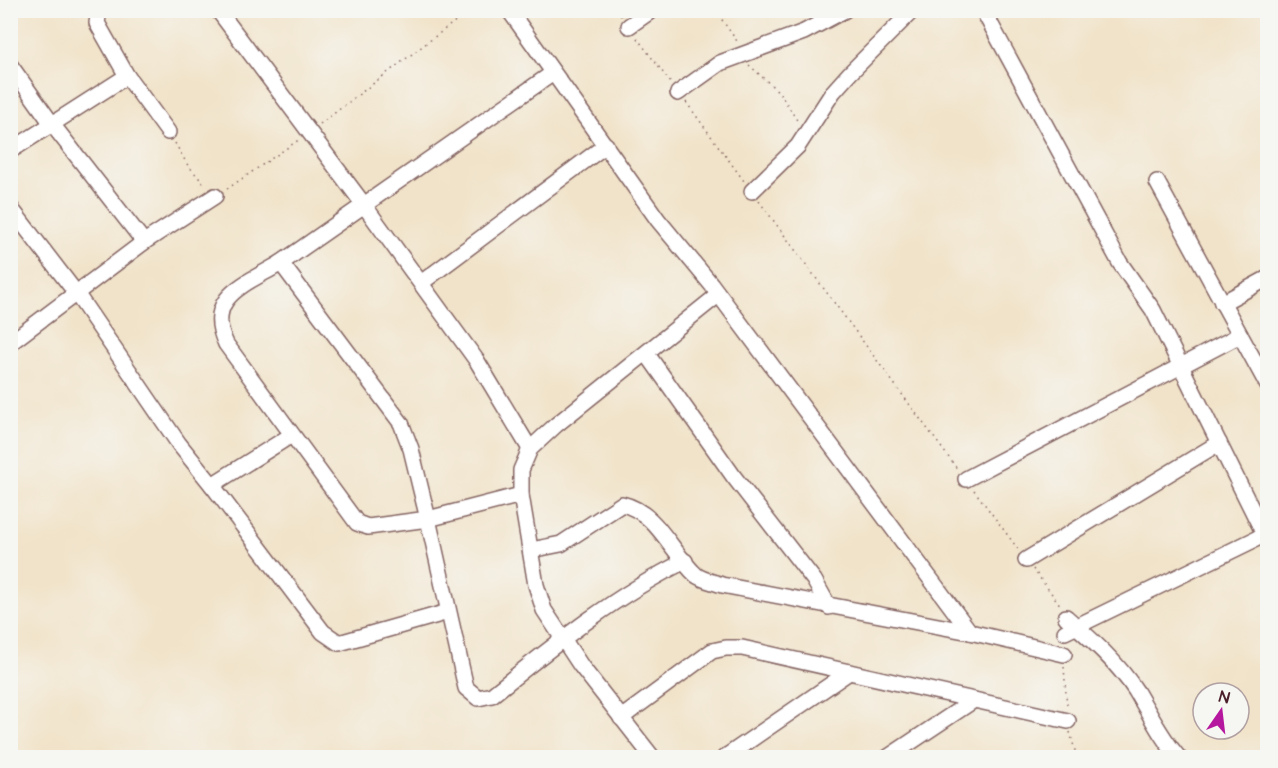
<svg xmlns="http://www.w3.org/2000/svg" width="1278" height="768" font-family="'Architects Daughter',sans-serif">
	<rect width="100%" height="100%" fill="#f6f6f2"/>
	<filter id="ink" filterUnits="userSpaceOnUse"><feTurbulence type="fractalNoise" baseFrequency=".0167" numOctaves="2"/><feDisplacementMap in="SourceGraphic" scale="12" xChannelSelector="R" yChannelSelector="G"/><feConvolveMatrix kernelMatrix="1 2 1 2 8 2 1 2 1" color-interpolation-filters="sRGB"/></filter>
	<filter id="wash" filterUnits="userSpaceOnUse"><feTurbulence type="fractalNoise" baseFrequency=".008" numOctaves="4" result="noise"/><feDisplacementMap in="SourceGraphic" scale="24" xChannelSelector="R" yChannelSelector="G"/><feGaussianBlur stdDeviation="1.35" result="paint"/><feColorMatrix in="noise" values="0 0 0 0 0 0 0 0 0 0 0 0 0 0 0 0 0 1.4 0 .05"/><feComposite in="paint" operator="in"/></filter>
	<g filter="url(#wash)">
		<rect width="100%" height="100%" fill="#f1e3c9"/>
	</g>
	<g filter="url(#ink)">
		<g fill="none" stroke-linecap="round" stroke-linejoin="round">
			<defs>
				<g id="minor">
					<polyline points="99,10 97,23 127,76 168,132"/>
					<polyline points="218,10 364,205 281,263"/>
					<polyline points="509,10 658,220 711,284 970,632"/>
					<polyline points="983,10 1120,263 1153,310 1268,542"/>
					<polyline points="629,26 652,10"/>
					<polyline points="10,65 52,124 144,242"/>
					<polyline points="678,93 720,63 804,32 845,10"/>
					<polyline points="10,151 127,76"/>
					<polyline points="1157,182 1268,386"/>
					<polyline points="752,191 798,146 833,92 850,73 913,10"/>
					<polyline points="10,207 76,293 179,444 212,485 290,436"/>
					<path d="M 281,263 L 401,423 L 411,449 L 428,519 L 368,527 L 357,523 L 226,344 C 203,296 247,284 281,263 Z"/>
					<polyline points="421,283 606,145"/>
					<polyline points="1222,303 1268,278"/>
					<polyline points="10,343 144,242 215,196"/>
					<polyline points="647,354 734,477 814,580 829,607"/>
					<polyline points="530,449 477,361 364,205 553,73"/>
					<polyline points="966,479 1240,335"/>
					<polyline points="212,485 323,632 339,643 448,612"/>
					<path d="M 521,495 L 428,519 L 466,688 L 478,698 L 492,695 C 553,646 614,596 685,561"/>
					<path d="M 531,550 L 561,544 L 622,504 C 657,512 671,552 696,575 C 702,580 714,582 722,585 L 970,632 L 1064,654"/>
					<polyline points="1026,560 1219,443"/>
					<path d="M 1066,617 C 1092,640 1117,662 1136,691 C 1150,714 1161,738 1179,758"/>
					<polyline points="1065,632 1264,535"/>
					<polyline points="621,718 712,651 726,648 742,648 1068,721"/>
					<polyline points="653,758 581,666 544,610 536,585 521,495 521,470 530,449 556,425 718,295"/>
					<polyline points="724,758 849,672"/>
					<polyline points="887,758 974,700"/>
				</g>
			</defs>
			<use href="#minor" stroke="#846462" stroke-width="18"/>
			<g stroke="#846462" stroke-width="1.5" stroke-dasharray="1.5 4.5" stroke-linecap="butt">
				<polyline points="617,10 622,17"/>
				<polyline points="715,10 739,44"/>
				<polyline points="880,10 885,20"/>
				<polyline points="637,38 670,82"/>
				<polyline points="749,65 780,93 798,122"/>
				<polyline points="686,102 744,181"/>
				<polyline points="320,124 470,10"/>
				<polyline points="175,143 187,164 205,185"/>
				<polyline points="227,189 300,139"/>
				<polyline points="759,201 958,470"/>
				<polyline points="974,490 1018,549"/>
				<polyline points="1033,569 1061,606"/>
				<polyline points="1064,667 1067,707"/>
				<polyline points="1070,732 1077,758"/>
			</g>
			<use href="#minor" stroke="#fff" stroke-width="15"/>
		</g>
	</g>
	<rect width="1278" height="768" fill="none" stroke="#f6f6f2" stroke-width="36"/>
	<g transform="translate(1221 711) rotate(14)"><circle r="28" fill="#f6f6f2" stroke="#b1a0a2" stroke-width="1.5"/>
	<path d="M0-4.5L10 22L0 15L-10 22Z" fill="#b5179e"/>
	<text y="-9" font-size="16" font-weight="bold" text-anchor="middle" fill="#4a1f2b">N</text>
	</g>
</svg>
